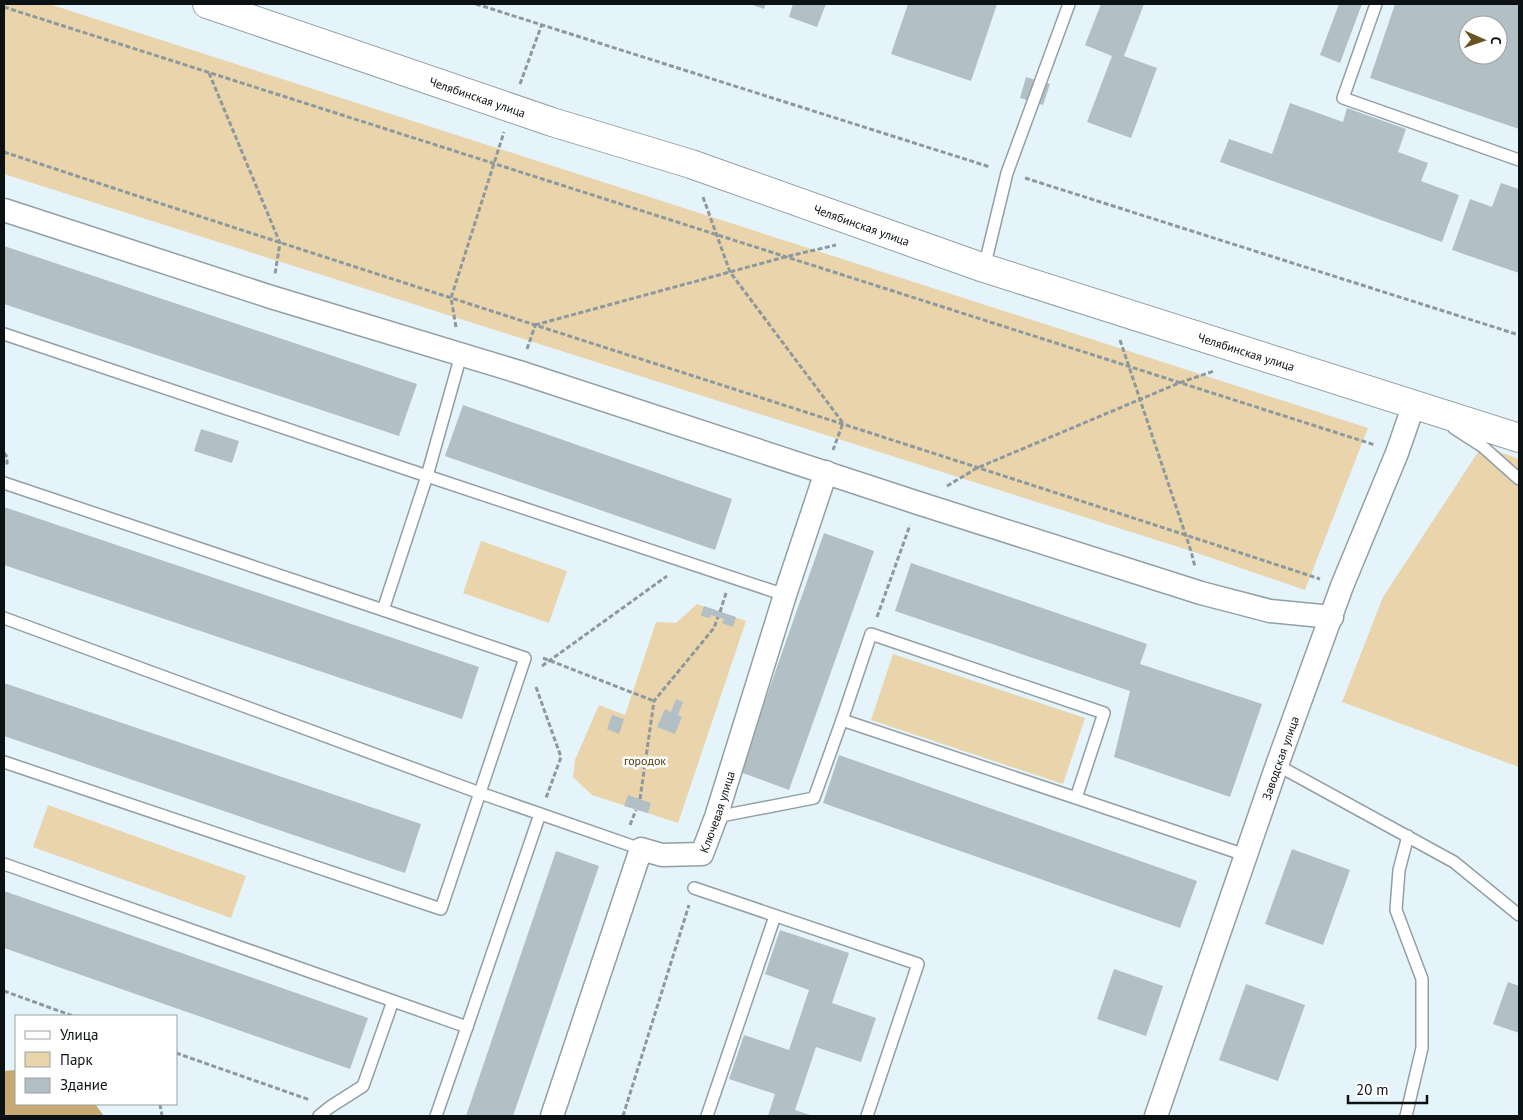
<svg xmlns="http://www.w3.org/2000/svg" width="1523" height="1120" font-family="'PT Sans',sans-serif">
	<rect width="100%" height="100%" fill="#e5f4fa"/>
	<g fill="#e9d4ab">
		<polygon points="4,4 49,4 1368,428 1305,590 1191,551 4,174"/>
		<polygon points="1482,446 1519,459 1519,767 1342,702 1383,597"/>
		<polygon points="481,541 567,571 549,623 463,593"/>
		<polygon points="697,604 746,621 678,823 592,795 573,777 575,760 599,705 625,715 656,622 676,623"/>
		<polygon points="893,654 1085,718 1063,784 871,720"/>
		<polygon points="48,805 246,876 231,918 33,847"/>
	</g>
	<polygon fill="#c7aa71" points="16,1070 16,1104 95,1104 104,1116 4,1116 4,1071"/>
	<g fill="#b2c0c5" fill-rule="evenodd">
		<polygon points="750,4 766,4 764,9"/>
		<polygon points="793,4 826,4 817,27 789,17"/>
		<polygon points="908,4 997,4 971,81 891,54"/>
		<polygon points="1101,4 1144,4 1124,56 1157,68 1131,138 1087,122 1112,56 1085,45"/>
		<polygon points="1339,4 1362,4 1340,63 1320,55"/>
		<path d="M 1395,4 L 1519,4 L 1519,129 L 1370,78 ZM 1468,25 L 1498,25 L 1498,55 L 1468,55 Z"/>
		<polygon points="1026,77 1050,84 1043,105 1020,98"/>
		<polygon points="1290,103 1343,122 1347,108 1406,129 1398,152 1428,163 1421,181 1459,195 1442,242 1220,162 1229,139 1272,154"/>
		<polygon points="1501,183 1519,189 1519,273 1452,250 1470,199 1492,207"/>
		<polygon points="4,246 417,384 399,436 4,304"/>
		<polygon points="463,405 732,499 715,550 445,456"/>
		<polygon points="201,429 239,441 232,463 194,451"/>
		<polygon points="4,507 479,667 462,719 4,565"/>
		<polygon points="824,533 874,551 789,790 740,772"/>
		<polygon points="911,563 1147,644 1140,664 1262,704 1230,797 1114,757 1130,691 895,611"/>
		<polygon points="704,606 736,617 733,627 722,623 724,619 711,615 710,618 701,616"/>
		<polygon points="4,683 421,824 405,873 4,736"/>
		<polygon points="676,699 683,702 678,715 682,717 675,734 657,727 665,709 671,712"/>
		<polygon points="612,715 624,719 619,734 607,729"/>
		<polygon points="839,755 1197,881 1180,928 823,803"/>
		<polygon points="628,795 651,803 648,813 624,806"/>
		<polygon points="1292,849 1350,870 1323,945 1265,924"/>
		<polygon points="556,851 599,866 513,1116 466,1116"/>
		<polygon points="4,891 368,1018 350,1069 4,948"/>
		<polygon points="780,930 849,953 832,1003 876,1018 861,1062 816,1047 795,1110 813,1116 768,1116 775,1094 729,1079 744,1035 789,1050 809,990 765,974"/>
		<polygon points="1114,969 1163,986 1146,1036 1097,1019"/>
		<polygon points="1508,982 1519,986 1519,1033 1493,1024"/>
		<polygon points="1246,984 1305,1005 1278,1081 1219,1060"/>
	</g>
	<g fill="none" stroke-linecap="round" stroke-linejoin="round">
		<defs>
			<g id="service">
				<polyline points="1376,4 1343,98 1519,160"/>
				<polyline points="984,268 1007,173 1069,4"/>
				<polyline points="4,334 427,476 383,610 4,483"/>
				<polyline points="461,355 427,476 785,595"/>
				<polyline points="1454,428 1482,446 1519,479"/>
				<polyline points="4,618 480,793 641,849"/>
				<polyline points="4,762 441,909 525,658 383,610"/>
				<polyline points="1277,765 1454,862 1519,915"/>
				<polyline points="1076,798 842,720 871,634 1104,713 1076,798 1245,855"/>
				<polyline points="716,817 814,798 842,720"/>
				<polyline points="4,864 467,1027 540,814"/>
				<polyline points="694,888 918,964 867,1116"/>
				<polyline points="319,1116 330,1107 363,1086 393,1001"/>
				<polyline points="436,1116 467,1027"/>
				<polyline points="707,1116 775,916"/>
				<polyline points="1406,1116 1422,1048 1422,979 1396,910 1399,870 1408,836"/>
			</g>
			<g id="minor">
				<polyline points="4,210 271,297 519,372 918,503 1201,593 1270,611 1332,617"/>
				<path id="s1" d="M 552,1116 L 641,849 L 662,855 L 702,854 L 716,817 L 785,595 L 826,472"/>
				<path id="s2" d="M 1156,1116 L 1277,765 L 1342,586 L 1397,453 L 1414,404"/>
			</g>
			<g id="tertiary">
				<path id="s3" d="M 207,4 L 552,122 L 691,164 L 984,268 L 1519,438"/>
			</g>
		</defs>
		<use href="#service" stroke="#929fa4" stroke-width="14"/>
		<use href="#minor" stroke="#929fa4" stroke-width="25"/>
		<use href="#tertiary" stroke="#929fa4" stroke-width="30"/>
		<g stroke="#8e999d" stroke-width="3" stroke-dasharray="5 2.5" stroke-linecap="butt">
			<polyline points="476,4 990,167"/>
			<polyline points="4,7 1375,445"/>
			<polyline points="209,73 280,243 275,274"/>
			<polyline points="520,84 542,24"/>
			<path d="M 4,152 C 442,297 882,435 1320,579"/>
			<polyline points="1025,178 1519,335"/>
			<polyline points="703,197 730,272 843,423 833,450"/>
			<polyline points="535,325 785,257 836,245"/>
			<polyline points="456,327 451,298 504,132"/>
			<polyline points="1120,340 1191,551 1195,567"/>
			<polyline points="527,349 535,326"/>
			<polyline points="4,453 7,457 7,466"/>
			<polyline points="947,486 977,468 1179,383 1214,371"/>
			<polyline points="720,612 726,593"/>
			<polyline points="877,617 910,525"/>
			<polyline points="543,658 654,701"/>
			<polyline points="542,666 667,576"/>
			<polyline points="536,687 561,757 546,798"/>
			<polyline points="640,799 654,701 714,628 718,617"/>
			<polyline points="630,825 636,810"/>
			<polyline points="4,991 73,1016"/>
			<polyline points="176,1053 310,1100"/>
			<polyline points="160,1104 162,1116"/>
			<polyline points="623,1116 689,905"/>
		</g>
		<use href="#service" stroke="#fff" stroke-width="11"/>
		<use href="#minor" stroke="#fff" stroke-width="22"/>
		<use href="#tertiary" stroke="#fff" stroke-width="28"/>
	</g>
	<g text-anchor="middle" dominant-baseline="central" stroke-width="5" stroke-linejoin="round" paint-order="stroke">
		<g font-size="12" fill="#0c1113" stroke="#fefefe">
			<text stroke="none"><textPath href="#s3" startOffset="286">Челябинская улица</textPath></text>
			<text stroke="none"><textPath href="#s3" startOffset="691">Челябинская улица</textPath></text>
			<text stroke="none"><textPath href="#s3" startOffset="1096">Челябинская улица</textPath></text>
			<text stroke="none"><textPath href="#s2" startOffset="379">Заводская улица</textPath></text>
			<text stroke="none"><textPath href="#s1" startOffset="388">Ключевая улица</textPath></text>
		</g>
		<g font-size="12" fill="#503b0d" stroke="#fefefe">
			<text x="645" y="760">городок</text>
		</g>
	</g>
	<rect width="1523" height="1120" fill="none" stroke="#0c1113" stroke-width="10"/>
	<rect x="15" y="1015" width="162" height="90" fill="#fefefe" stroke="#9d9fa0"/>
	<rect x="25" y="1031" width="25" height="8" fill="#ffffff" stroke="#9d9fa0"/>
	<text x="60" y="1040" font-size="15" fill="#0c1113">Улица</text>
	<rect x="25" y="1052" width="25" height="15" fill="#e9d4ab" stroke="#9d9fa0"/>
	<text x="60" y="1065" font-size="15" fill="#0c1113">Парк</text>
	<rect x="25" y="1078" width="25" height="15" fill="#b2c0c5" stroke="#9d9fa0"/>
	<text x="60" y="1090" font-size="15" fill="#0c1113">Здание</text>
	<g transform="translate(1483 40) rotate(92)"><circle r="24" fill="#fefefe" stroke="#9d9fa0"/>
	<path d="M0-4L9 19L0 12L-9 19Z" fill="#6a5423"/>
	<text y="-8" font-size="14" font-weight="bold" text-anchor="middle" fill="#0c1113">С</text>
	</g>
	<path d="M1348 1095v8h79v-8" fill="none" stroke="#0c1113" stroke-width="2.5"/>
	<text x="1356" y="1095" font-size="15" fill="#0c1113" stroke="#fefefe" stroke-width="4" paint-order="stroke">20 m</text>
</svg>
